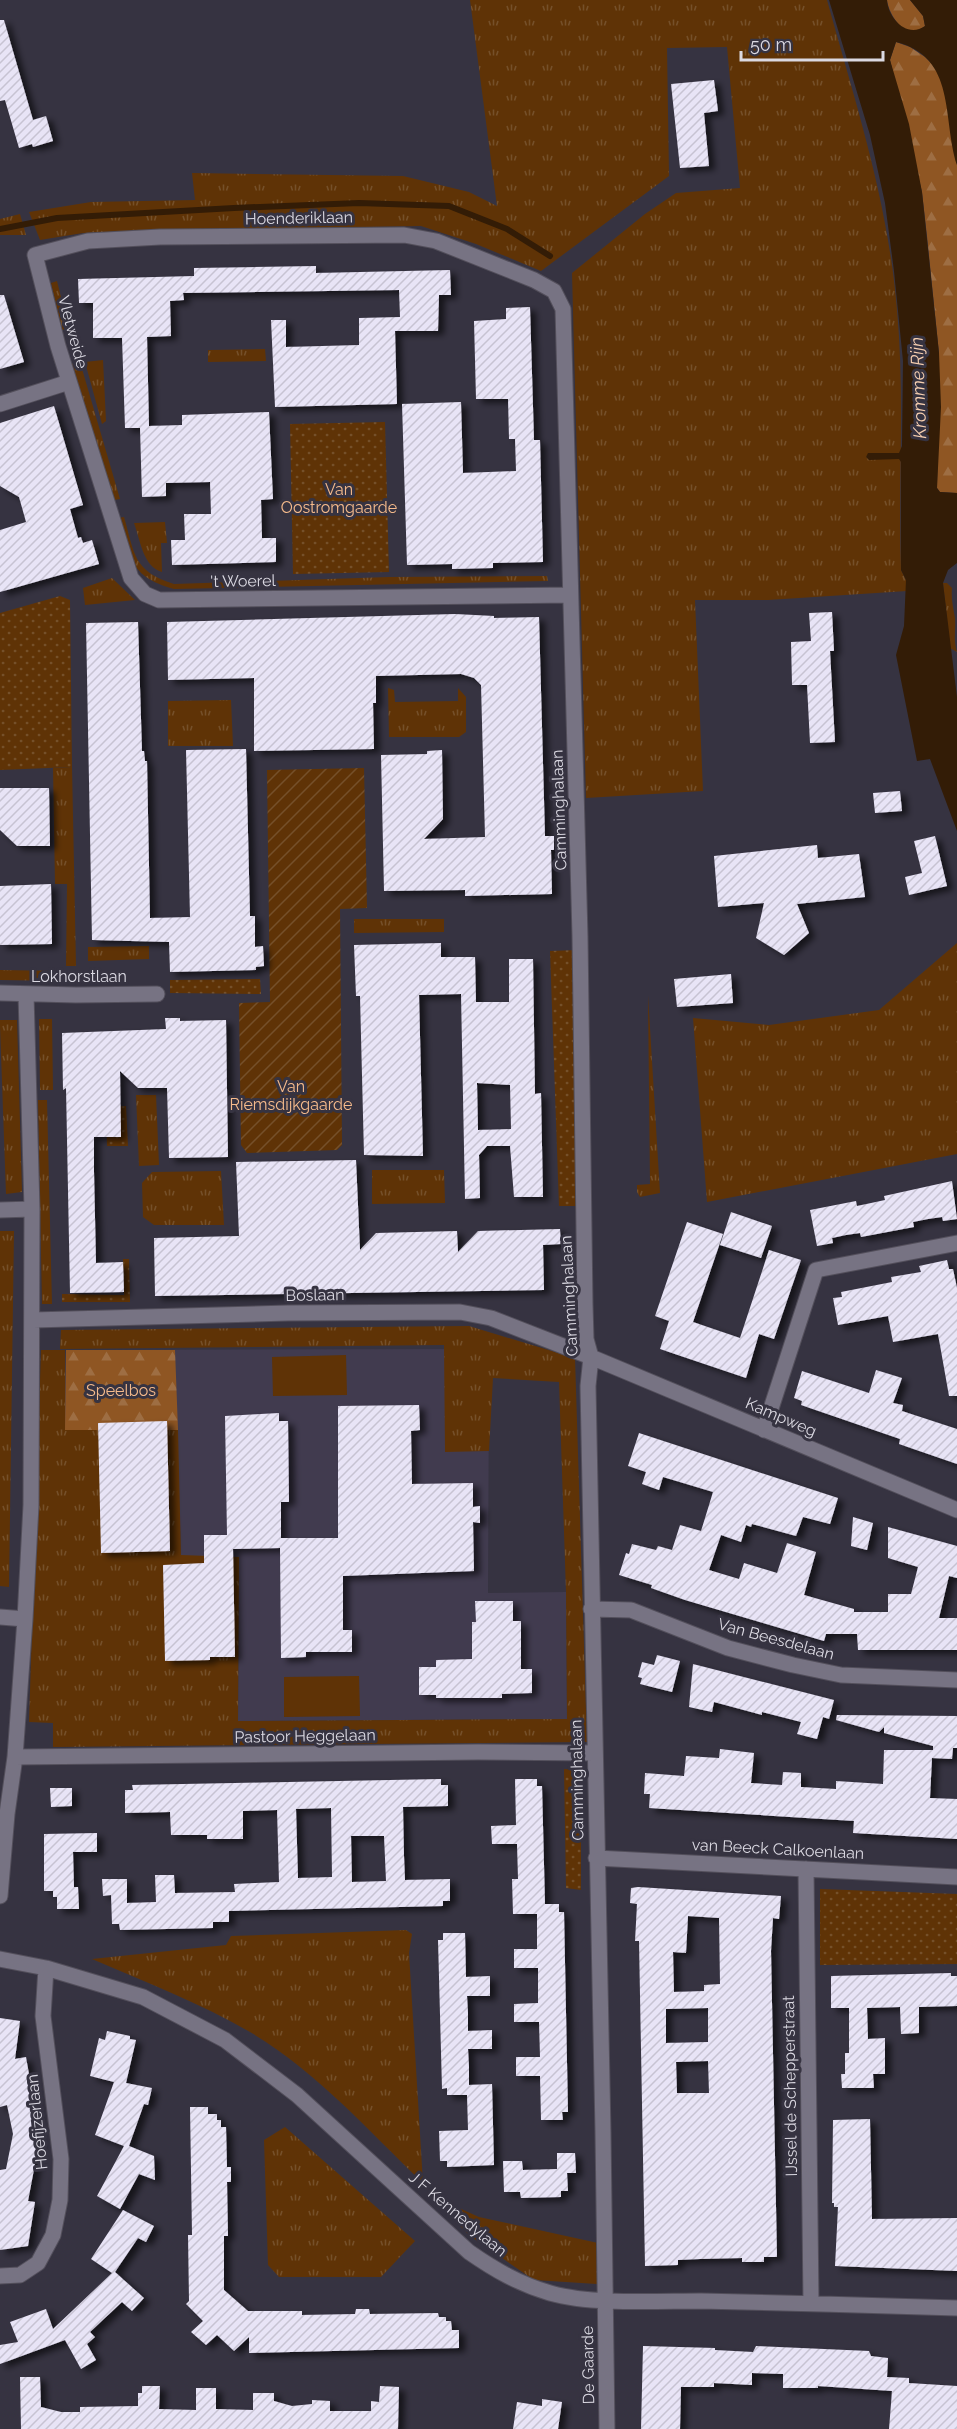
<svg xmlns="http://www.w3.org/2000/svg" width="957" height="2429" font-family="Raleway,sans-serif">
<defs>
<pattern id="grass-tufts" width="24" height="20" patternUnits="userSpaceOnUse" patternTransform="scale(1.5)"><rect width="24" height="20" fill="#5f3306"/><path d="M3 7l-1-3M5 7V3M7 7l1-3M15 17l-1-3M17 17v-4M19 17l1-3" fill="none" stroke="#75502a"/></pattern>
<pattern id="forest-firs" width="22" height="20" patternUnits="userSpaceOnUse" patternTransform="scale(1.5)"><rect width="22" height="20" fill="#8f5623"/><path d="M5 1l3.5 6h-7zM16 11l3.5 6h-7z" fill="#9e6e43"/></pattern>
<pattern id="park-dots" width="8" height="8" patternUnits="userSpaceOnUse" patternTransform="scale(1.5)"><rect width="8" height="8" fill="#5f3306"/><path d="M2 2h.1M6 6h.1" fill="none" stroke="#75502a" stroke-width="1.8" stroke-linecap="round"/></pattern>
<pattern id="garden-furrows" width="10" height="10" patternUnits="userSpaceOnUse" patternTransform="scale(1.5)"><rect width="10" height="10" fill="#5f3306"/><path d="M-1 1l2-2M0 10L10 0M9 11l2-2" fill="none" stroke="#75502a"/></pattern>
<pattern id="building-hatch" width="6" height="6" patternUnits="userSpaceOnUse" patternTransform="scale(1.5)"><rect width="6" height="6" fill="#e8e4f6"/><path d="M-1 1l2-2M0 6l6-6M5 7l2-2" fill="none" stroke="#c7c3d2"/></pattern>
<filter id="shadow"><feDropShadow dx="6" dy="4" stdDeviation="3" flood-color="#0009"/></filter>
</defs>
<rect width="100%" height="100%" fill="#363341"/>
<path fill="#413b4f" d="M468,1349L489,1379L488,1593L566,1592L567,1719L238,1721L239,1558L181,1556L177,1430H65L66,1350Z"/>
<path fill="url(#grass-tufts)" d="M470,0H827C856,105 888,201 897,310C905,397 898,483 901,570L906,580L907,591L768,600H695L703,791L586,798L572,273L645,214L676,193L740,188L727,47L667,48L669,176L541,271L476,244L421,226L132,231L83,233L40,240L29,212L91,202L195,200L192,173L403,176L469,192L497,206Z
M20,214L26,235H0V219Z
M57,281L69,329L62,330L51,283Z
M265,349L266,361L208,362V350Z
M103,360L106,421L102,424L85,362Z
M80,362L120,499L114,500L72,364Z
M124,517C135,555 133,571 174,584L389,577L547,576L548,581L174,589C128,576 132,558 118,518Z
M165,522L167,543H161L162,572C143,567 140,539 134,523Z
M112,578L135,600L85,605L83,588Z
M943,583H947L952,588C951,599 953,607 955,618C956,630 953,640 957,652L950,648Z
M388,688L394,690L395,702L458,701V688L466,697V732L459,737H389Z
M231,700L233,746H168V701Z
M72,767L76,966H66L67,884H55L53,768Z
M354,919H444V932L354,933Z
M957,943V1154L707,1202L693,1018L769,1025L879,1010Z
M149,946V959L88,961V947Z
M0,970L62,971L63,981L0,980Z
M648,995L660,1193L640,1197L637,1192V1185L650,1184Z
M0,1002V1020H17L22,1192L6,1194L0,1026Z
M39,1019H52L53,1090H40Z
M136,1095H156L159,1165L139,1166Z
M38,1100H47L52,1304H42Z
M372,1170H444L445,1203L372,1204Z
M221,1171L224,1225H154L143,1217L142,1183L152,1172Z
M0,1231H14L9,1587L0,1586Z
M469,1326L575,1358L587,1742L53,1747V1723L29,1722L41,1350H65V1430H178L181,1555L239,1557L238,1721L567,1719L566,1592L559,1382L493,1378L489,1451L445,1452L444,1345L60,1349L61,1330Z
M406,1930L412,1934L409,1953L423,2183C369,2131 316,2071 250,2032C200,2003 145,1982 92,1959L226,1945L231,1936Z
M285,2127L415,2241L381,2277H279L268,2265L264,2140Z
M432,2196L479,2217L598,2243L597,2284L534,2280L470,2236Z"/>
<path fill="url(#forest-firs)" d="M887,0H910L923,16L925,26C924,27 917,31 916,32C901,35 888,11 887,0Z
M896,42L910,47L925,57L937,69L945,86L957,165V493L940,492L937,488L939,353L927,236L922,192L890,60Z
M66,1350H175L178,1430H65Z"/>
<path fill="url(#park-dots)" d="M385,422L389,572L293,574L290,424Z
M60,596L70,600L72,767L0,770V613Z
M577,950L584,1206H559L550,951Z
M260,979L261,994L170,993V980Z
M126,1106L128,1146H107L106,1107Z
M123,1259H129L130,1302H62V1294L124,1295Z
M564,1769L581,1770V1890L566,1888Z
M820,1889L957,1894V1964L820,1965Z"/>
<path fill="url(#garden-furrows)" d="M364,768L367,908L340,909L342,1145L337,1150L247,1153L241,1145L239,1003L270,1002L267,770Z"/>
<path fill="#5f3306" d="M346,1355L347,1395L273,1396L272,1357Z
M359,1676L360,1716L284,1717V1677Z"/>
<path fill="#331c06" d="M829,0H887C888,18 907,39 925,26L923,16L910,0H957V165C942,119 957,57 896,42L890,60L909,124L922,192L939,353L941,407L937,488L940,492L957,493V563L948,570L943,583L957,697V831L930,759L917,761L896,655L904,626L906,580L901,570V462L899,459L869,460L866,457L868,453H899L902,446L903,361L894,271L885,203L870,135Z"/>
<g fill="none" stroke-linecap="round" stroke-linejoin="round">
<path stroke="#331c06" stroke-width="6" d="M0,229L57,218L234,208L359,203L449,206L507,229L550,256"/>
</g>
<path fill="url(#building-hatch)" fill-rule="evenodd" filter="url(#shadow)" d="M0,20H4L33,120L46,116L53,141L33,147L32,144L19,148L5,100L0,101Z
M714,80L718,111L704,113L709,166L680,168L671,84Z
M316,266V273L450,270L451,295H439L438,331H395L397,404L275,407L271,320H286V347L359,345V318L400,317L399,290L183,293L184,300L170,301L171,336L147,337L149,426L182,425V415L269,412L273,499L261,500L262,538H276V562L172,565L171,540H185L184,514H211L210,482L166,483V496L142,497L140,428H125L122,338H93V303H79L78,279L194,276V268Z
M0,295H4L24,362L0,369Z
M530,307L534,440H540L543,562L493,563V568L452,569V564L407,565L402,404L461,402L463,473L516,471L515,439H509L508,399H476L474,321L506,319V308Z
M54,406L83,505L70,509L78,538L81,537L83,543L92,540L99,564L0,592V530L26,522L19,497L0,486V423Z
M832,612L834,651H830L835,742L810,743L807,685H792L791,642L811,641L809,613Z
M455,614L494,616V618L539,617L545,836H554V850H551L552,894L465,896V890L384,891L381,755L427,754V751L442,750L443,819L424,839L485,837L481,685L474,678L461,674L376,676V703H373L374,749L254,751V678L168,680L167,622Z
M138,622L142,751H144L145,761H147L150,918L190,917L186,750L246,749L250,916H255V947L263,946L264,966L256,967V970L170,972L169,942L92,940L86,623Z
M0,788H49L50,846H17L0,830Z
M900,791L902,811L875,813L873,793Z
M935,836L947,886L909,895L905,877L922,873L914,841Z
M817,845L818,858L859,854L865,897L797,904L809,933L784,955L756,938L764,903L718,907L714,856Z
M51,884L52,944L0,945V886Z
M441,943V957H475L476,1002H509V959H533L535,1094L541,1093L543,1197H514L510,1146H487L479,1155L480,1198L465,1199L461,994L419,995L423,1156L364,1155L360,996H356L354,945ZM477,1083L510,1085L511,1129L478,1130Z
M731,974L733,1003L677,1007L674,979Z
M165,1018H180V1021L226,1020L228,1157L169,1158L167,1088H138L120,1071L121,1137H94V1172L96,1263L123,1262L124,1292L70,1293L66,1088L63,1090L62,1033L166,1029Z
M356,1160L360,1250L376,1233L457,1231L458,1252L478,1231L560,1229L561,1244L543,1245L544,1290L155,1296L154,1238L239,1236L236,1162Z
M952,1181L957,1219L943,1221L942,1217L928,1219L913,1222L914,1227L861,1237L860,1233L846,1235L832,1238L833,1243L817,1246L810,1210L856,1201L857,1206L885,1200L884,1196Z
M731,1212L772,1226L761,1258L720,1245Z
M687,1222L723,1234L693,1322L740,1338L769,1250L801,1260L774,1339L759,1334L746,1378L660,1349L669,1321L655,1316Z
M947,1260L949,1269H953L957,1288V1396H949L938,1334L893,1342L888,1316L838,1325L833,1298L842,1297L841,1292L892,1282L891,1277L921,1272L919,1266Z
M876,1370L902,1378L893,1403L903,1405L902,1411L957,1429V1464L899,1444L900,1439L801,1405L802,1401L794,1398L802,1371L869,1393Z
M419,1405L420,1430L411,1431L412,1484L473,1483V1507L480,1506V1523L473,1522L474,1571L343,1576V1630H352V1652H306V1657L281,1658L280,1548L233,1549L235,1657H210V1660L165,1661L163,1565L204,1563V1535H227L225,1416L279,1413V1421H288L289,1502H281V1538H338V1406Z
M167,1421L170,1551L101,1553L98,1423Z
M639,1433L838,1498L830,1524L803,1517L796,1536L752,1524L751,1527L746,1525L741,1542L721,1535L709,1570L739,1579L744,1563L777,1573L787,1543L816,1552L804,1595L854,1609V1612H888V1594H911L918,1567L888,1558V1527L957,1546V1578L949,1576L939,1618H957V1650H858L857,1634H826L824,1641L685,1600L651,1588L652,1585L619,1575L626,1553L629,1554L632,1544L656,1550L658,1546L672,1550L680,1525L701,1531L713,1492L663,1477L659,1490L642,1484L646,1472L628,1466Z
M853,1517L873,1523L867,1550L851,1546Z
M475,1601H513V1621H521V1669H532V1693L502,1694V1698H436V1695H419V1667H436V1660L472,1659V1622H476Z
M657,1655L680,1661L672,1692L640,1684L642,1678L638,1677L642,1662L654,1665Z
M693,1664L834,1700L829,1719L823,1717L817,1739L797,1734L801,1722L762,1712V1715L714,1702L712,1712L689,1707Z
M837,1715L957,1716V1748H953L952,1759L932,1758L930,1798L957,1799V1839L853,1833L854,1821L649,1808L650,1794H644L645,1773L684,1776L686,1756L719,1758L720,1749L754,1753L751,1783L782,1785L783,1772L801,1773V1787L836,1789V1781L883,1784L884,1750H933V1746L884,1733V1727L879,1732L836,1720Z
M441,1779V1785H448V1806L403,1807L404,1856L405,1880L450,1879V1901H443V1906L229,1911V1922H213V1928L120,1930L119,1924H112L111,1895L103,1896L102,1879H127V1903L156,1902L155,1875H174L175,1893L235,1892L234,1884L279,1882L277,1810L243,1811V1839H207V1835H171L170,1812L125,1813V1790H133L132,1785ZM331,1808L332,1877L298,1878L296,1809ZM351,1836H384L386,1881L352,1882Z
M515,1779H537V1786H542L545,1904H559V1912H564L568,2112H562L563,2120H541L540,2076H516V2057H540L539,2022H514V2004L538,2003V1968H514V1949H537V1914H513L512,1879H518L517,1844H492L491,1826L516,1825Z
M50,1788H72V1806L51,1807Z
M97,1833V1852H73L74,1887H78L79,1909H57V1897H53V1891H44V1834Z
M638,1887L781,1896L779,1919L773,1918L771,1951L777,2257H764V2262H742V2258L700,2259L678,2260V2265L645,2266L639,1941H635L637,1904L630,1903L631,1888ZM688,1916L719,1918L720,1984L704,1985V1991L674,1992L673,1952L686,1953ZM708,2008V2042L666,2043V2009ZM708,2061L709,2093H677L676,2062Z
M443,1933H465L466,1977L490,1976V1996H467L468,2013V2031L492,2030V2049H468L469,2067V2085L492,2084L494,2165L447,2167V2161H440L439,2131L468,2130L467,2095H447V2088L442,2089L438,1940H443Z
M951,1973V1976H957V2006L919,2007V2033L901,2034L900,2007L867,2008L868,2039L885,2038V2074H873L874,2088H842L841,2074H845V2053H849V2008H831V1976Z
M0,2018L20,2021L15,2059L26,2057L37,2120H35L39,2143L28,2201L35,2202L28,2246L0,2250V2170L6,2169L13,2134L7,2105L0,2107Z
M107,2031L130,2036V2039L136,2040L126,2083L152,2088L148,2105L144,2104L129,2146L154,2156L155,2180L139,2174L120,2209L97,2196L124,2146L95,2135L114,2082L90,2076L99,2038L105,2040Z
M190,2107H208V2114H217V2120H221V2127H226L227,2167H231V2182H227L228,2236H224V2290L248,2311H302V2315L355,2314L356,2309H369L370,2314L438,2313L439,2317H446V2321H451L452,2330H459V2348L249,2353V2337L234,2351L217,2335L206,2345L191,2332L203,2321L186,2304L189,2301L188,2235H192Z
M870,2119L872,2219L957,2218V2271L835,2266L838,2207H834V2203H832L833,2120Z
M557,2153H575L576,2173H567L568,2191H561V2197L521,2198L520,2192H504L503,2161H522L523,2170L557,2169Z
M123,2210L154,2226L146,2242L138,2238L115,2272L144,2298L132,2311L122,2302L90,2332L95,2337L87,2344L96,2360L81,2369L65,2340L0,2364V2345L18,2342L10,2322L46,2309L53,2329L112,2273L91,2259Z
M643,2346L715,2348V2350L753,2352L756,2346L869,2351L871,2356L888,2358L887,2377L909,2378V2383L957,2386V2429H889L892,2391L818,2386V2388H783V2374L752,2373V2385L714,2383V2387H681L680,2429H641Z
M20,2377H40L41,2407L61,2412H80V2407L138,2406V2393H142V2386H160L159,2409L196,2410V2388H216V2409L253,2410V2393H274V2401L292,2406L312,2404V2400L330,2401V2411H371V2401L379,2402L380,2386L399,2387L398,2429H21Z
M542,2399L562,2402L558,2429H513L517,2402L542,2406Z"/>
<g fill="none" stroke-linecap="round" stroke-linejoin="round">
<g stroke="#534f5b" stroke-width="17">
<path id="minor" d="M0,404L69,382
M570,595L159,600L145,594L131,578L58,346L35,255L88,241L160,237L404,235L436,241L534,280L554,291L563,309L580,936L585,1304L586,1339L591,1357L588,1386L603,2132L607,2429
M0,993L76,995L157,994
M0,1210L32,1209
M33,1320L288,1313L460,1312L491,1318L591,1357L957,1510
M764,1430L816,1270L957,1243
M591,1609L631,1610L728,1648L793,1665L841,1675L957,1680
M0,1617L25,1619
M15,1757L478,1752L595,1753
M596,1858L957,1877
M806,1869L811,2303
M0,1896L7,1814L15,1757L25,1619L31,1505L32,1209L26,994
M0,1959L46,1968L143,1997L225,2040L297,2095L469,2252C495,2270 519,2284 550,2293C592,2305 656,2301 701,2301C786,2303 872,2305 957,2308
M0,2276L20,2275L38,2263L53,2235L60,2200L61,2159L43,2016L46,1968"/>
</g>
<use href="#minor" stroke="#777383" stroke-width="15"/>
</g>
<g text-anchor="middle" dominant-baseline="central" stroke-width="6" stroke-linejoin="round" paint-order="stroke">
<g font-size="16" fill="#dbd9e2" stroke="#363341">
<text transform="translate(299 218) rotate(-1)">Hoenderiklaan</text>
<text transform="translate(73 332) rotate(75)">Vletweide</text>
<text transform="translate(243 581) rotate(-1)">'t Woerel</text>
<text transform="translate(559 810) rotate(-92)">Camminghalaan</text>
<text x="79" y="976">Lokhorstlaan</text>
<text transform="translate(315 1295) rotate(-1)">Boslaan</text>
<text transform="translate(569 1296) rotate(-93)">Camminghalaan</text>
<text transform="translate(781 1417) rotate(23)">Kampweg</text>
<text transform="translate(776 1639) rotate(15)">Van Beesdelaan</text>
<text transform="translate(305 1736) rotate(-1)">Pastoor Heggelaan</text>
<text transform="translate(577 1780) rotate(-91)">Camminghalaan</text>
<text transform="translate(778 1849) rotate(3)">van Beeck Calkoenlaan</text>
<text transform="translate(790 2086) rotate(-91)">IJssel de Schepperstraat</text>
<text transform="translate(37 2122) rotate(-96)">Hoefijzerlaan</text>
<text transform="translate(458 2214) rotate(40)">J F Kennedylaan</text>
<text transform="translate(588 2365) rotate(-91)">De Gaarde</text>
</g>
<g font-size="16" fill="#f6bb8c" stroke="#363341">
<text x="339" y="489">Van<tspan x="339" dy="18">Oostromgaarde</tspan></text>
<text x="291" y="1086">Van<tspan x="291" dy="18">Riemsdijkgaarde</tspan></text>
<text x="121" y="1390">Speelbos</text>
</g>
<g font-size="18" font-style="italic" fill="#f7cfb0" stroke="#363341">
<text transform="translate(918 388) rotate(-92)">Kromme Rijn</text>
</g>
</g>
<path d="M741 51v9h142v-9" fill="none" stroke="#dbd9e2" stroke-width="3"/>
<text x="750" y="51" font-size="18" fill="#dbd9e2" stroke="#363341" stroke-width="4.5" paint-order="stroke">50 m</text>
</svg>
